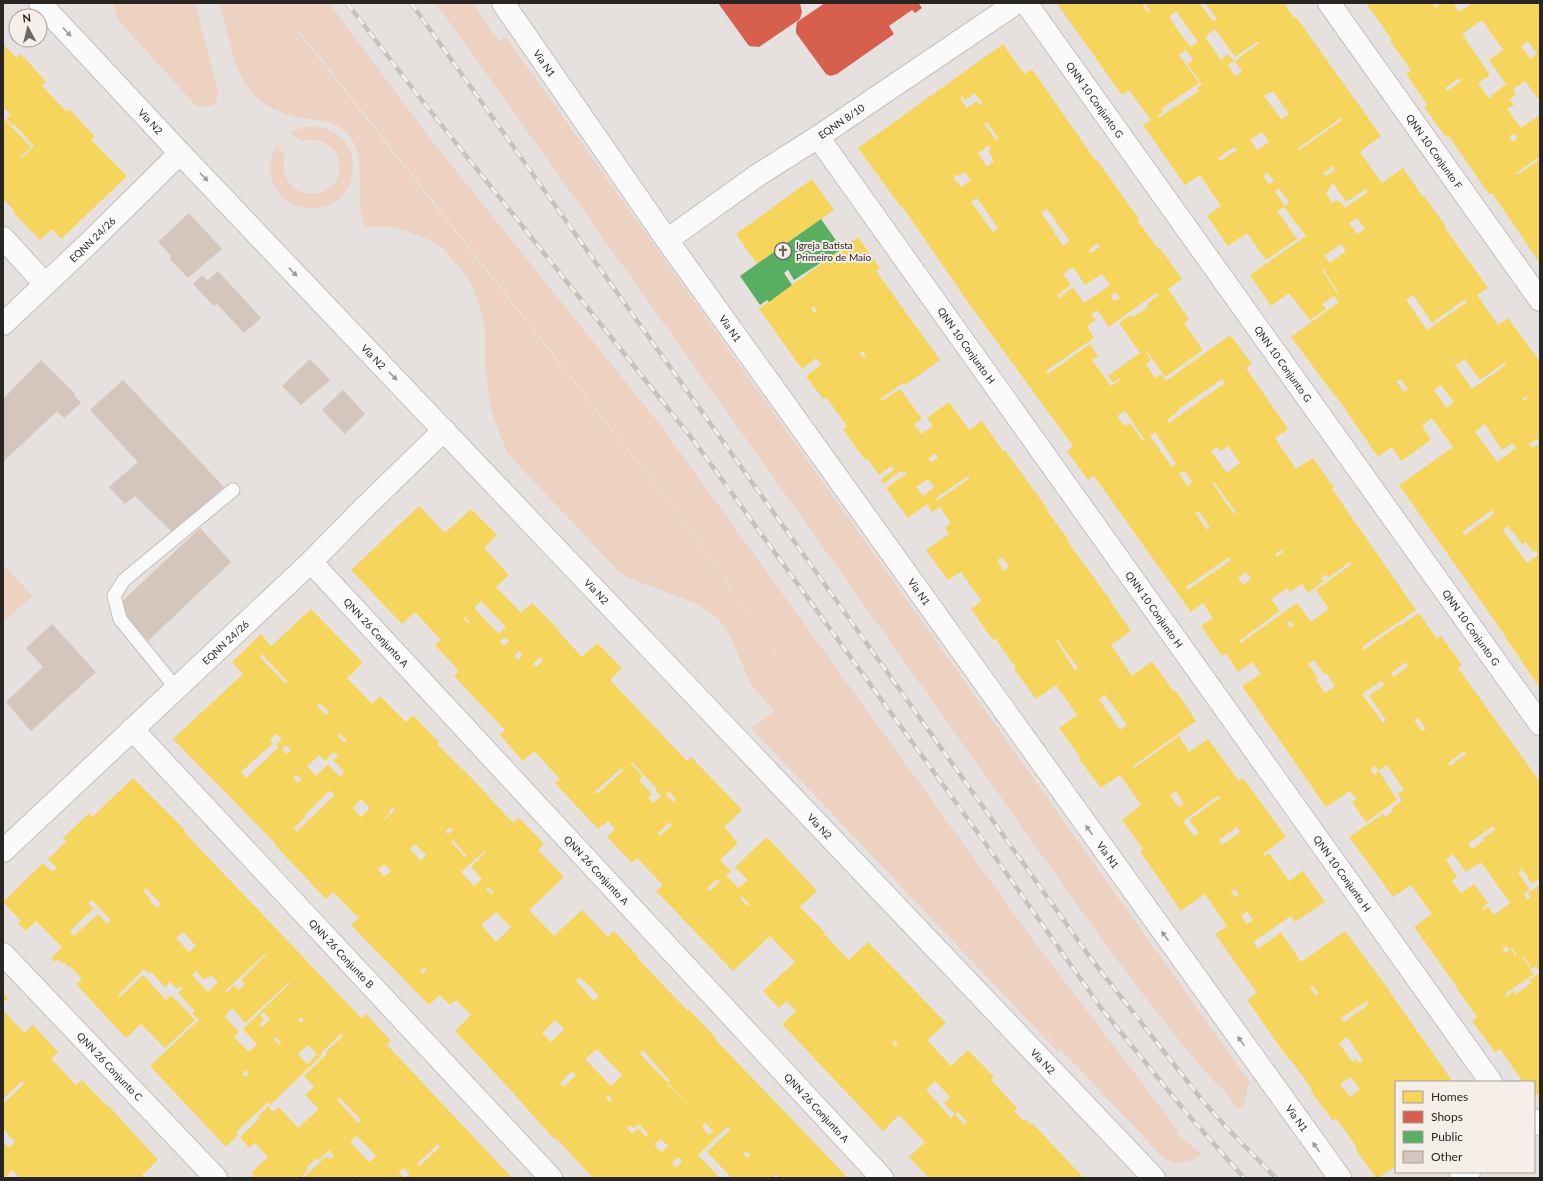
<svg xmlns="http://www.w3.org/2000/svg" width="1543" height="1181" font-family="Lato,sans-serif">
<rect width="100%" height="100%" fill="#e6e1de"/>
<path fill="#edd2c1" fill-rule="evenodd" d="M114,3H195L218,91L217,100L213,106L197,107L119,21L115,11Z
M220,3H286L288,5L287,3H329L436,146L661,426L1036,944L1179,1132L1177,1134L1202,1154C1187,1164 1180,1166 1164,1158L1061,1050L1040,1025L1060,1050L1058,1052L751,728L774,711L751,685L730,636L724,626L717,618L699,605L622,575L507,453L492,413L488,391L485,369V332L482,314L471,283L462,271L443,248L427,239L409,232L390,227H365C363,220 360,213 360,206C359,183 364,154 349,135C338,122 322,121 307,119C235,107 236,63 220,3ZM298,29L686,523L915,852L941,889L685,523L298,32Z
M436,3H472L499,41L506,37L1251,1084L1247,1086C1247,1096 1246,1104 1238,1110L1223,1088H1220C1176,1039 1137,987 1098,934Z
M309,126C314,127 322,127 327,129C372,147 355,216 304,208C295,207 284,201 279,193C266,172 268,165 277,144L285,156C282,167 284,175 290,184C303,201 336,195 339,173C339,170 339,167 339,164C338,156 336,150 329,146C320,140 313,138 303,141L289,132Z
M3,564L33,596L3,622Z"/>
<path fill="#f6d55c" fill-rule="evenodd" d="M1060,3H1141L1148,13L1150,11L1144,3H1199L1213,21L1217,19L1205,3H1284L1294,18L1296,17L1381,136L1360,152L1382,183L1403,168L1423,197L1424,196L1446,227L1445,228L1488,288L1477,295L1498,325L1508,318L1540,362V688L1505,637H1506L1399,485L1453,447L1432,418L1422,426L1431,440L1401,461L1392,447L1378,457L1336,396H1335L1291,337L1339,302L1334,296L1322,304L1326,309L1310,320L1289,293L1271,306L1250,275L1306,236L1299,226H1298L1284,207L1277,211L1297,239L1266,260L1247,233L1228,246L1207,216L1221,206L1200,175L1185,185L1143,125L1151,120L1129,90L1122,95L1058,5ZM1176,11L1198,42L1190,47L1169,17ZM1215,29L1235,57L1258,41L1259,43L1235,61L1242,72L1235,76L1228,65L1234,61L1228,54L1221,60L1205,37ZM1186,50L1193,60L1187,64L1202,84L1197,88L1199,91L1158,118L1157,116L1163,112L1161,109L1199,83L1179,55ZM1273,91L1289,114L1281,119L1264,96ZM1341,118L1342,120L1299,150L1298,148ZM1262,132L1269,142L1257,150L1250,140ZM1234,147L1237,150L1220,161L1218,158ZM1333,166L1335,170L1326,176L1323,173ZM1268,173L1274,181L1269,184L1263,176ZM1333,183L1346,202L1366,189L1368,192L1345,208L1340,201L1339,203L1337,200L1332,203L1326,193ZM1279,188L1289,202L1285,206L1275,191ZM1357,218L1365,229L1357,234L1349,223ZM1341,244L1346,251L1330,263L1324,256ZM1321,269H1323L1338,292L1337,293ZM1413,295L1432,323L1465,299L1467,302L1427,330L1406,300ZM1452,358L1456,365L1465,359L1480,380L1504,363L1506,365L1472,389L1451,359ZM1400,379L1408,389L1404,392L1396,381ZM1441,385L1454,402L1446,408L1434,390ZM1526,396L1528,398L1524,401L1522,399ZM1485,424L1502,450L1512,443L1516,448L1497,462L1475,432ZM1537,439L1540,443L1532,448L1529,444ZM1492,510L1494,514L1465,535L1462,532ZM1508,526L1523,545L1526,542L1533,552L1535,550L1538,555L1527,563L1503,530Z
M1366,3H1433L1436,8L1439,6L1437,3H1453L1459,12L1471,4L1470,3H1540V98L1538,99L1525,81L1513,89L1516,94L1510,99L1514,105L1507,109L1521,128L1538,116L1540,119V156L1516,173L1517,175L1540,159V263L1492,193L1489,194L1448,135L1446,137L1424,107L1427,104L1406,74L1411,70L1390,41L1392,40ZM1482,20L1503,50L1489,60L1506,84L1491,96L1492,97L1489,99L1478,83L1490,75L1462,34ZM1528,41L1537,54L1530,59L1521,46ZM1459,78L1461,81L1447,91L1445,88ZM1514,133L1517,138L1513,142L1509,137Z
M3,44L16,58L21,54L46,82L42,86L66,111L69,109L95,137L91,140L127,176L61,239L52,229L40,240L13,212L15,211L3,199V119L5,121V120L31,147L20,157L22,158L34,146L14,124L13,126L6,119L11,115L3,107Z
M1003,44L1024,74L1032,69L1095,160L1096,159L1139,219L1137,220L1159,250L1160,248L1182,279L1168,289L1189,319L1184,323L1203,350L1165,377L1146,350H1145L1151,361L1146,364L1155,378L1161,374L1166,381L1230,335L1252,364L1246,368L1288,429L1275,438L1296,469L1313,458L1334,488L1332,489L1416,610L1362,647L1364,650L1399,625L1400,626L1419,613L1437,639L1441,636L1462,665L1458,668L1540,782V878L1532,884L1521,867L1520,868L1522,870L1518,873L1530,890L1523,894L1527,900L1531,897L1528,893L1540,885V971L1536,966L1532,969L1524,956L1523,958L1534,974L1505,994L1507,997L1514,991L1516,994L1531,983L1529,980L1540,973V1093L1534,1097V1082H1523L1500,1049L1495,1052L1472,1021L1477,1017L1456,987H1457L1414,927L1432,914L1411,885L1393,897L1349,837L1383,814L1386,817L1393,811L1392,809L1393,807L1402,801L1398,794L1404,790L1387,765L1379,771L1375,766L1370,770L1374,775L1379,771L1397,800L1366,822L1352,802L1356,799L1350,791L1326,807L1242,686L1261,674L1252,662L1238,672L1226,653L1222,656L1201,626L1213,618L1203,603L1191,612L1094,476L1088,480L1067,451L1073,446L965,298L902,206L901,207L858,148ZM975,93L983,104L980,105L977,101L967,108L960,98L962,96L965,100ZM987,122L999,139L996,140L984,124ZM989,145L991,149L988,151L994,161L987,167L978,153ZM965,172L971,180L961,187L953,178L958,174L959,176ZM977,198L998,228L993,232L971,202ZM1047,209L1070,241L1063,246L1041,212ZM1097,243L1100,247L1091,253L1089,250ZM1073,267L1085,285L1102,274L1110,285L1084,303L1073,287L1059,298L1057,295L1071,285L1063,274ZM1116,292L1120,298L1114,301L1110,296ZM1156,293L1158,295L1146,305L1148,307L1133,317L1131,315L1119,323L1140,353L1108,376L1113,383L1120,378L1121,380L1111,386L1092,360L1098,356L1090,344L1048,374L1046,371L1094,338L1087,326L1096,320L1091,314L1097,310L1109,327ZM1222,379L1225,383L1169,423L1167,420L1178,412L1176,411ZM1125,411L1145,440L1143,441L1130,423L1125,426L1117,416ZM1155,432L1176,464L1172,467L1150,436ZM1228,446L1240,463L1227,473L1211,451L1217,447L1221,451ZM1185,471L1192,483L1187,486L1179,473ZM1214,482L1236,512L1234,514L1212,483ZM1199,511L1210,528L1207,530L1195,513ZM1281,550L1283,552L1277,557L1275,554ZM1229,557L1231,560L1188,590L1186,587ZM1350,562L1352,564L1316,590L1329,609L1311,622L1297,603L1241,643L1239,641L1280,611L1271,599L1287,588L1290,592L1302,584L1308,593L1324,581L1321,578L1326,574L1328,578ZM1246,572L1251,579L1243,585L1238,578ZM1291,621L1294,625L1290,628L1286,623ZM1314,660L1324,674L1326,673L1335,686L1325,693L1316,680L1318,678L1308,664ZM1406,662L1408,666L1394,677L1391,673ZM1381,681L1384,685L1369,696L1386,720L1383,723L1362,694ZM1418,718L1426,729L1422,731L1414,720ZM1464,751L1466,754L1450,766L1448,763ZM1493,826L1495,830L1483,838L1484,840L1472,849L1468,844ZM1453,854L1466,872L1481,862L1510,903L1494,915L1488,907L1484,910L1482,908L1488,903L1474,884L1461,893L1452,881L1457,877L1446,860ZM1506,946L1509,949L1505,953L1502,949ZM1512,948L1517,955L1515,956L1511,949Z
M812,179L834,210L757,264L736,234Z
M858,237L880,268L876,271L940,360L905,385L903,383L880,399L882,401L900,389L922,419L914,424L921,434L933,426L927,418L949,402L969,430L982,421L1003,451L1005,450L1048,510L1047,511L1068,539L1067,541L1111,601H1110L1131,631L1111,645L1132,676L1152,661L1174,692L1176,691L1196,721L1133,766L1134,768L1179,736L1189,752L1208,739L1239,781L1243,778L1286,837L1263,854L1265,856L1269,853L1289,881L1303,871L1325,902L1295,922L1291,916L1253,942L1258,949L1281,932L1301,962L1345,931L1389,990V991L1453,1082H1396V1166L1378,1178H1376L1356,1150L1357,1148L1336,1118L1333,1121L1310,1090L1312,1089L1290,1059L1289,1060L1247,1000L1257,993L1215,934L1227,926L1205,894L1181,911L1140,851L1143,849L1122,820L1141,805L1120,775L1101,788L1079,759L1080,757L1059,728L1077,715L1056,685L1036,699L1014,669L1016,668L995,638L993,640L971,609L982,601L961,572L948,580L926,550L949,534L945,528L951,523L940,507L932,512L927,504L908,518L886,488L906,474L904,471L902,473L901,471L883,484L880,480L894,470L891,466L879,475L867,458L865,460L843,429L847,426L826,397L823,399L806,376L821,365L816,358L802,369L759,309ZM814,306L817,311L814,313L811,308ZM863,351L866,356L863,358L860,353ZM935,454L938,458L931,462L928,459ZM968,476L970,478L937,501L936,498ZM928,479L934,487L923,496L916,487ZM1002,557L1009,567L1004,571L997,560ZM1057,639L1078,668L1075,671L1056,640ZM1105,695L1127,725L1120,730L1099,699ZM1176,791L1184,804L1179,807L1170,796ZM1219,795L1220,798L1189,820L1199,833L1194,836L1183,821ZM1237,827L1240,832L1222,845L1219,840ZM1235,889L1239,896L1237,897L1236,896L1235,897L1231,891ZM1247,911L1253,920L1247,924L1241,916ZM1312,985L1319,994L1316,996L1310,987ZM1367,1001L1368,1005L1344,1022L1341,1018ZM1347,1037L1363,1060L1359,1063L1356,1059L1352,1062L1339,1043ZM1350,1077L1360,1089L1350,1097L1340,1084Z
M419,506L445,533L471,509L497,535L484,548L509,575L496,587L521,613L532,603L559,630L558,631L582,657L597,643L622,668L610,680L687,761L691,757L742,810L724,827L738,843L720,860L731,871L726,875L738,888L748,880L735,867L767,837L817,891L800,907L825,933L824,934L849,960L868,942L946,1023L927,1040L951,1066L968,1050L994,1077L991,1080L1017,1108L1014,1111L1023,1121L1025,1119L1030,1125L1032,1123L1084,1178H929L909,1157L925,1142L899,1115L883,1131L782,1024L796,1011L786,1001L779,1008L763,991L795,962L770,936L733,971L656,891L663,885L637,858L632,863L607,837L615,829L608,821L604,825L603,824L598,829L555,783L560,779L534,751L523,761L500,735L505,730L454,676L459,671L435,645L441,640L415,612L402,624L351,570ZM481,601L506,627L499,634L474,608ZM465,617L470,622L468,623L463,618ZM505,637L509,641L504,646L500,642ZM519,651L523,655L518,660L514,656ZM540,657L543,660L537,667L533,664ZM632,762L657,789L656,791L661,796L653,803L648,797L652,794L639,780L642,777V775L630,763ZM621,768L624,770L597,794L595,792ZM669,791L676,799L673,802L666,795ZM670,822L672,825L660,836L658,833ZM717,879L720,881L710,891L707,888ZM742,896L749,904L747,906L740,898ZM894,1040L898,1045L896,1047L892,1043ZM935,1081L950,1097L944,1103L955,1114L958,1112L967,1122L964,1125L955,1114L951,1118L926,1090Z
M311,609L363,663L347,678L372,704L380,696L406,722L413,715L439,742L437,744L463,770H464L513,823L519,818L544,844L538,850L564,877L529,910L554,936L582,910L608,937L614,931L639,958L638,959L688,1011L689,1010L716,1038L715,1039L848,1178H780L776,1174L772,1178H728L730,1176L707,1152L731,1129L728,1126L698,1155L720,1178H593L556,1138L555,1140L506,1085L455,1031L471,1015L456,1000L450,1005L440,995L429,1005L351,925L359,918L333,892L326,899L275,845L276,844L173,739L243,674L232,662L261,634L271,646ZM262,654L288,682L286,684L260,657ZM320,703L329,712L326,715L317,706ZM276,734L282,739L276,744L279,747L246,778L241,772L273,743L270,739ZM341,734L347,741L345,743L338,736ZM286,745L291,750L287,754L282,749ZM334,752L338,756L333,760L344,772L340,777L328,764L316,776L307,766L319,755L325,761ZM297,775L302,779L298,783L293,778ZM329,791L331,793L332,792L335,795L296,832L294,828L306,816L305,815ZM361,799L370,808L361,817L353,808ZM393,808L395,810L385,820L384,819L390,813L389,811ZM450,827L453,830L448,834L445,832ZM453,840L467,856L465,857L451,842ZM415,844L426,855L421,861L410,849ZM485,851L486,852L471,867L482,879L474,886L461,872ZM384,864L391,871L384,877L378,869ZM488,887L494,892L491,894L486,889ZM496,912L511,927L496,942L481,925ZM425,967L427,969L422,974L420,971ZM580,977L599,996L594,1001L576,981ZM555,1020L564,1029L551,1042L542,1033ZM597,1049L622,1075L611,1086L585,1059ZM643,1050L670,1081L668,1083L692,1109L667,1084L668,1083L642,1056L639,1053ZM572,1071L576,1075L564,1087L560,1083ZM608,1095L612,1099L610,1102L606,1098ZM706,1123L713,1131L709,1135L703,1129V1124ZM639,1124L648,1134L646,1137L638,1128L632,1134L627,1128L630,1125L633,1128ZM661,1139L668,1146L662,1152L654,1145ZM746,1151L751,1155L748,1158L743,1154ZM678,1157L682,1161L676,1168L672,1163Z
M133,778L185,830L184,832L361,1018L366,1014L391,1041L387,1045L512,1178H405L410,1174L404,1168L399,1172L404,1178H360L356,1175L354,1177L355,1178H303L327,1156L331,1159L334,1156L329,1150L319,1160L317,1158L306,1168L308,1170L300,1178H255L251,1173L268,1157L255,1143L249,1148L240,1137L259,1119L258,1117L268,1106L273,1112L279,1107L298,1128L319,1109L305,1095L314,1087L304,1076L327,1054L326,1052L343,1036L341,1034L321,1053L322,1055L270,1105L268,1102L236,1132L238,1135L226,1147L150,1066L199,1020L192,1013L195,1011L178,993L183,988L181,986L177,989L170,982L165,987L151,972L149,973L144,969L118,995L120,997L143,975L166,1000L171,995L195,1020L165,1048L141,1024L126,1038L76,984L82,979L70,966L68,967L64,962L62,964L58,959L55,962L51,958L62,947L36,921L25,931L18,923L21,921L3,902L43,863L52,872L57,868L48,859L67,841L63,838L89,813L92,817ZM146,888L161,904L157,908L149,900L151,899L143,891ZM92,900L111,920L107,924L98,914L74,936L70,931L93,909L88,903ZM183,932L196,946L189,952L176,938ZM266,953L267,954L241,980L245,984L239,990L234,985L227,993L225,991ZM196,971L204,980L211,975L218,982L208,992L192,975ZM289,982L290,983L243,1029L257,1044L249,1052L234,1037L239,1032L225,1017L228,1013H227L232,1008L245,1023ZM263,1012L270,1019L262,1027L259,1025L264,1019L260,1015ZM301,1017L304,1020L302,1023L298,1020ZM276,1037L281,1043L279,1045L274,1039ZM308,1045L317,1054L307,1064L298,1054ZM246,1070L249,1073L246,1077L242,1074ZM339,1097L361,1120L358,1123L337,1100ZM357,1136L376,1156L369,1162L350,1142ZM438,1144L440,1147L419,1166L417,1164Z
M3,994L8,998L3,1003Z
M3,1010L24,1033L33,1025L58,1052L51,1059L76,1085L82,1080L107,1106L108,1105L158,1160L142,1175L146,1178H17L19,1177L12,1170L5,1178H3V1142L9,1148L15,1142L3,1129V1104L24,1084L22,1081L4,1098L3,1096Z"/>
<path fill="#d6604d" d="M718,3H800L802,12L800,19L759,47L749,46Z
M825,3H921L919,4L922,8L915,13L912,10L889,26L894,34L837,74L830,76L826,74L796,33V29L797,22Z"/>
<path fill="#5aae61" d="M821,219L842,249L794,280L788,270L784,273L792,285L769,302L767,300L760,305L740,276Z"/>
<path fill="#d4c6bc" d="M189,213L222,249L188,278L169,258L171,256L158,242Z
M218,271L261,318L244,333L217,304L214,306L193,284L202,275L207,281Z
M310,359L330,380L301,405L282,386Z
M41,360L75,394L74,395L81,403L64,418L57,411L3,462V399Z
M123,380L224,487L173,533L135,496L125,504L109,487L138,462L90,410Z
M343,390L365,414L345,434L322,410Z
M200,528L231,562L148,641L116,607Z
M52,624L96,672L31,731L6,702L43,667L26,648Z"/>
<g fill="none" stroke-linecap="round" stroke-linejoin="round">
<g stroke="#c2bfbd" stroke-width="15">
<path id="service" d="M176,688L120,619L114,596L124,580L233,490"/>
</g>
<g stroke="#c2bfbd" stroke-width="24">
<g id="minor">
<path id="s1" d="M1026,3L1540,724"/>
<path id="s2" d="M1329,3L1540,300"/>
<path id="s3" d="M818,137L1491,1082"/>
<path d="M3,238L45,284"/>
<path id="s4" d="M667,240L758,175L818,137L1016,3"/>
<path id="s5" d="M3,324L89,243L180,153"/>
<path id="s6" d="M311,562L882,1178"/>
<path id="s7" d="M132,729L551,1178"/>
<path id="s8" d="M3,851L311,562L362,510L444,430"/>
<path id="s9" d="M3,954L216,1178"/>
<path d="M1534,1124L1540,1120"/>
<path d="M1461,1178L1469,1172"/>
</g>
</g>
<g stroke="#c2bfbd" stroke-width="24">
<g id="secondary">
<path id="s10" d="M40,3L180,153L1154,1178"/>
<path id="s11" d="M503,3L667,240L1340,1178"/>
</g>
</g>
<use href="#service" stroke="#fbfafa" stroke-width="13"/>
<use href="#minor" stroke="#fbfafa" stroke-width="22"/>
<use href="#secondary" stroke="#fbfafa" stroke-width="22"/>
<g stroke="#c3c2c0" stroke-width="4.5">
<path id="rail" d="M347,3L420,98L694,441L983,840L1101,1008L1185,1111L1244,1178
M411,3L1092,960L1202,1100L1227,1128L1276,1178"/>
</g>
<use href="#rail" stroke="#f6eee8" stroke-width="3" stroke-dasharray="9" stroke-linecap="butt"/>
</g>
<defs><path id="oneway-solid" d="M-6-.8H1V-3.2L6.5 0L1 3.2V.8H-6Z"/></defs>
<g fill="#9c9a99">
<use href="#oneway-solid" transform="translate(67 32) rotate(47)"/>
<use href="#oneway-solid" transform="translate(204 177) rotate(46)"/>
<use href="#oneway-solid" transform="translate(293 272) rotate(46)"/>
<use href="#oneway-solid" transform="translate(393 376) rotate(46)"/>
<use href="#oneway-solid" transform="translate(1089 830) rotate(-126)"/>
<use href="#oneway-solid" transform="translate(1165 936) rotate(-126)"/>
<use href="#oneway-solid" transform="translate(1241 1041) rotate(-126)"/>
<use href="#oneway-solid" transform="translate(1316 1147) rotate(-126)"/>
</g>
<defs>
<g id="church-ring" transform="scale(0.9)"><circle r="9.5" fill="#f6eee8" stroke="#6b6764" stroke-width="1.5"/><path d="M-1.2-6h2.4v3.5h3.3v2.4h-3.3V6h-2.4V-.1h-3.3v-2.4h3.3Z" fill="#6b6764"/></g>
</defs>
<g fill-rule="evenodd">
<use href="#church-ring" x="783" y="251"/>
</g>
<g text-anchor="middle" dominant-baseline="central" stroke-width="4" stroke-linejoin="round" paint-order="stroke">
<g font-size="10" fill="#292523" stroke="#f6eee8">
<text stroke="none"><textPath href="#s11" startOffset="73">Via N1</textPath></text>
<text stroke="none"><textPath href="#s1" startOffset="119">QNN 10 Conjunto G</textPath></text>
<text stroke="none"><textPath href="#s10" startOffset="162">Via N2</textPath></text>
<text stroke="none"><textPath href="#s4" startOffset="211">EQNN 8/10</textPath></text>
<text stroke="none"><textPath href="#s2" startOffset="182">QNN 10 Conjunto F</textPath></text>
<text stroke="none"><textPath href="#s5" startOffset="123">EQNN 24/26</textPath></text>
<text stroke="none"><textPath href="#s11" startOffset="397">Via N1</textPath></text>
<text stroke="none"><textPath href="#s3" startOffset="256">QNN 10 Conjunto H</textPath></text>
<text stroke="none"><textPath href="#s10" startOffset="486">Via N2</textPath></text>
<text stroke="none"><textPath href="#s1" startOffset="443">QNN 10 Conjunto G</textPath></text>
<text stroke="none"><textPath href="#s10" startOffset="810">Via N2</textPath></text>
<text stroke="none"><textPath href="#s11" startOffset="721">Via N1</textPath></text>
<text stroke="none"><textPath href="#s3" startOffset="580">QNN 10 Conjunto H</textPath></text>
<text stroke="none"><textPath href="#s1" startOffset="767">QNN 10 Conjunto G</textPath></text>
<text stroke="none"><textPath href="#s6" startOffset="96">QNN 26 Conjunto A</textPath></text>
<text stroke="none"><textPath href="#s8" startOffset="305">EQNN 24/26</textPath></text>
<text stroke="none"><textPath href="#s10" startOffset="1134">Via N2</textPath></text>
<text stroke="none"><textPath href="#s11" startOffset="1045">Via N1</textPath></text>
<text stroke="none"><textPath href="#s6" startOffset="420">QNN 26 Conjunto A</textPath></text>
<text stroke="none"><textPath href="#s3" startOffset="904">QNN 10 Conjunto H</textPath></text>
<text stroke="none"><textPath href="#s7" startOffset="307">QNN 26 Conjunto B</textPath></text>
<text stroke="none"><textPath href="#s10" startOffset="1458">Via N2</textPath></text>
<text stroke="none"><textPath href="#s9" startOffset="155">QNN 26 Conjunto C</textPath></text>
<text stroke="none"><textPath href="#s6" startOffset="744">QNN 26 Conjunto A</textPath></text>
<text stroke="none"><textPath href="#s11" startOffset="1369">Via N1</textPath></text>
</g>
<g font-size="10" fill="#292523" stroke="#f6eee8" text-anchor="start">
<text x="796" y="245">Igreja Batista<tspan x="796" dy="12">Primeiro de Maio</tspan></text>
</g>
</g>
<rect width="1543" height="1181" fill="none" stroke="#292523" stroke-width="8"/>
<rect x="1395" y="1081" width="140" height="92" fill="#f6eee8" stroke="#a49e99"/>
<rect x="1403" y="1091" width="20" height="12" fill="#f6d55c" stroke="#a49e99"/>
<text x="1431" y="1101" font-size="12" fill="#292523">Homes</text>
<rect x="1403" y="1111" width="20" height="12" fill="#d6604d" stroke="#a49e99"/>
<text x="1431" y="1121" font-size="12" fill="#292523">Shops</text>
<rect x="1403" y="1131" width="20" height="12" fill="#5aae61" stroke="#a49e99"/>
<text x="1431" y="1141" font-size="12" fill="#292523">Public</text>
<rect x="1403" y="1151" width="20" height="12" fill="#d4c6bc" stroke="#a49e99"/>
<text x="1431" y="1161" font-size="12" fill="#292523">Other</text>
<g transform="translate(28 28) rotate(353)"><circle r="19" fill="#f6eee8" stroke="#a49e99"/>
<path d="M0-3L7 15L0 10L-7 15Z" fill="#6b6764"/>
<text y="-6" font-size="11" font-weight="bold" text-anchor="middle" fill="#292523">N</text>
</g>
</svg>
